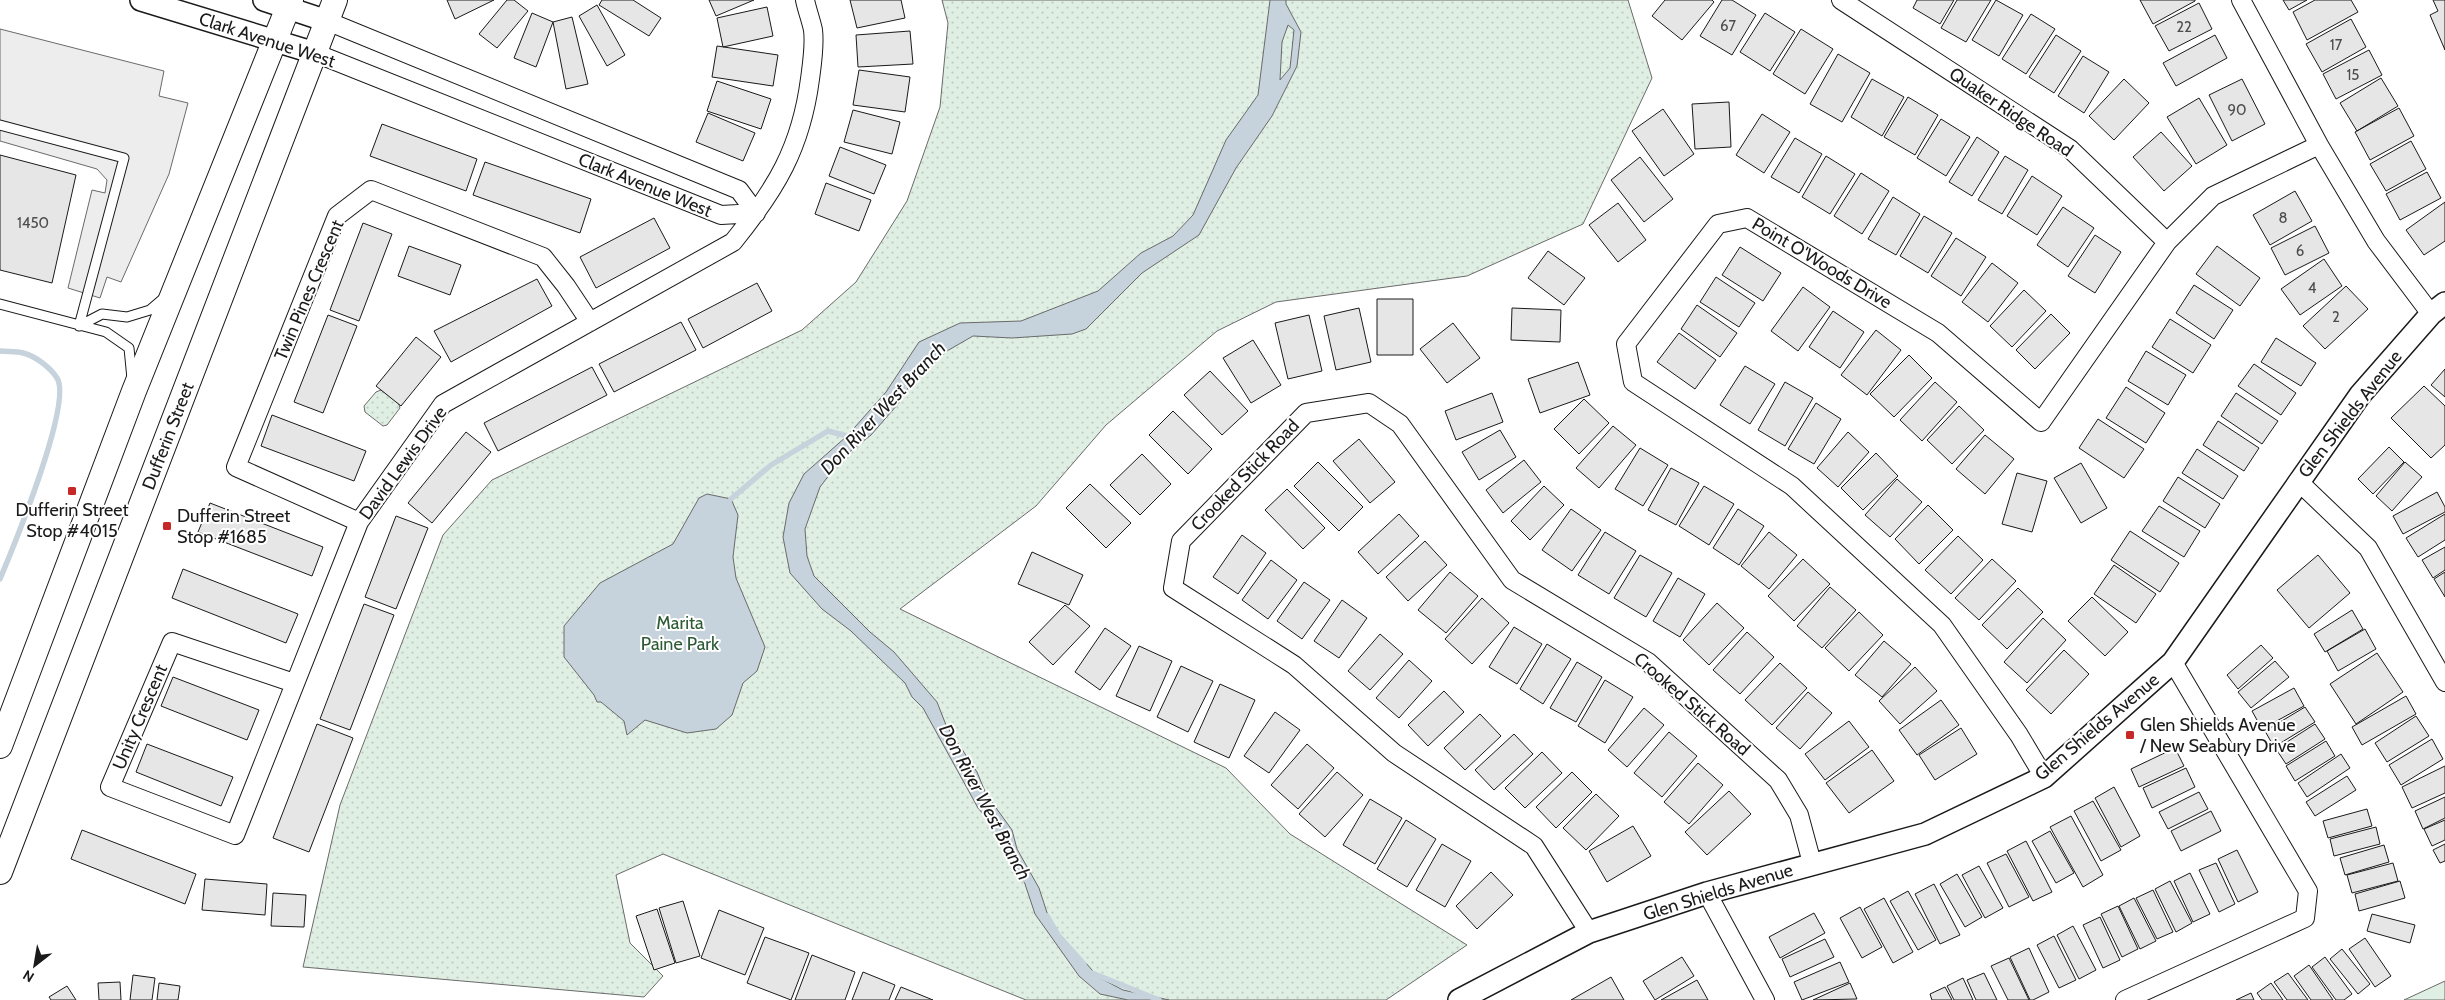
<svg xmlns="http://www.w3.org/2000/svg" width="2445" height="1000" font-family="Cabin,sans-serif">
<defs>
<pattern id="park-dots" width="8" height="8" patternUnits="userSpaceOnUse" patternTransform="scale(1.25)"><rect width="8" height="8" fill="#e0efe3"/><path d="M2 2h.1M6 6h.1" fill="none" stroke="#c0ccc2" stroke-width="1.8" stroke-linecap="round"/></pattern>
</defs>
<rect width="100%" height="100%" fill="#fff"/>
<path fill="#e0efe3" stroke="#6a6a6a" d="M2445,981V1000H2404Z"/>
<path fill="url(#park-dots)" stroke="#6a6a6a" d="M942,0H1628L1652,78L1583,224L1467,276L1276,302L1217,331L1106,425L1036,506L900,609L1226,768L1290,834L1467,945L1386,1000H1026L663,854L616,875L630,943L663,976L644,997L303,967L340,805L443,535L492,480L802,330L856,282L907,201L940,107L948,23Z
M381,390L398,402L400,408L387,425L383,426L365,412L364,406L376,392Z"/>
<path fill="#ededed" stroke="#6a6a6a" d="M0,29L164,71L159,96L188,103L169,174L121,282L107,277L100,298L68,288L92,190L105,193L107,180L97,169L0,141Z"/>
<path fill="#c6d2dc" stroke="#6a6a6a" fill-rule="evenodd" d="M1270,0H1286V4L1301,32L1297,66L1272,116L1236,168L1199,235L1142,273L1086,329L1072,334L1012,338L973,336L947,351L908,388L898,404L871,435L843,457L820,487L805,529L807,556L814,576L870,632L894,652L937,702L946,725L977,772L986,794L1012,830L1017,849L1039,888L1051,925L1076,957L1086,963L1098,977L1123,990L1169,1000H1128L1100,994L1079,976L1035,914L1020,869L1005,841L978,808L923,708L912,697L905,683L851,631L822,609L790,573L783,537L789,503L804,474L847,436L886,392L919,342L960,323L1021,321L1098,291L1141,253L1173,236L1193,215L1226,140L1258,95ZM1288,25L1294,30L1290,68L1280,80L1282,42Z
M707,494L731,499L738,515L733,557L736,578L765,647L757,671L743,683L732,715L716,729L687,733L645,720L627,735L624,721L601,702H597L594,695L564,657V626L600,583L673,544L699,498Z"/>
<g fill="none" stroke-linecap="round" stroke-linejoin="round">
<path stroke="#c6d2dc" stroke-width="5.5" d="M0,351C7,352 16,351 23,353C35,356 50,367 57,378C73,403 13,548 0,579
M731,499L771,465L828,431L847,436
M996,827L1026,880
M1047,916L1058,935L1084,964
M1092,973L1159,1000"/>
</g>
<path fill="#e6e6e6" stroke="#1a1a1a" d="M447,0H494L455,19Z
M507,0H514L528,11L497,48L479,34Z
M602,0H633L661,18L649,36L599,5Z
M709,0H754L716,16Z
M850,0H901L905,18L857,28Z
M1665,0H1712L1714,2L1682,40L1652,16Z
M1722,0H1732L1756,15L1732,55L1700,36Z
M1917,0H1954L1940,24L1913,8Z
M1957,0H1991L1966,42L1941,28Z
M1996,0L2023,15L1999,56L1972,40Z
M2140,0H2195V1L2153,24Z
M2283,0H2307L2289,10Z
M2315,0H2351L2358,12L2307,40L2293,12Z
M2433,0H2445V50L2430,15L2438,11Z
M2199,3L2212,29L2169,51L2155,26Z
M597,5L625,55L607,66L579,16Z
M767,7L773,36L723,47L717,18Z
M532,13L553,22L536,67L514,58Z
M1765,13L1795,32L1770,71L1740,52Z
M2031,14L2055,29L2026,74L2002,59Z
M572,17L588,84L566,89L553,22Z
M2351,19L2366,47L2322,72L2306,44Z
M1801,29L1833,49L1805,94L1773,74Z
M910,31L913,64L858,67L856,35Z
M2056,35L2081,51L2054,93L2029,77Z
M2215,35L2227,58L2176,86L2163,63Z
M717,46L778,55L773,86L712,77Z
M2369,50L2382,75L2336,99L2323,74Z
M1838,54L1870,73L1842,122L1810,104Z
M2083,56L2109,72L2084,113L2058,96Z
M859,70L910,77L905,112L853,105Z
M2381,78L2398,106L2357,131L2340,103Z
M1872,79L1904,97L1882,136L1851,117Z
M2124,79L2149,103L2114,140L2089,116Z
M2242,79L2265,124L2232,141L2209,95Z
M717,81L771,99L761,129L707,111Z
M1908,97L1938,115L1915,155L1884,137Z
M2199,98L2227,145L2196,164L2167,117Z
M1729,102L1731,147L1695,149L1692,104Z
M2399,108L2414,136L2370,160L2355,132Z
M1663,109L1694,154L1664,176L1632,131Z
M853,110L900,122L892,154L844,142Z
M708,113L755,133L743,161L696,142Z
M1762,114L1790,132L1764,173L1736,155Z
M1941,119L1970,137L1946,176L1917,158Z
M382,124L477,159L466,191L370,156Z
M2161,132L2192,166L2164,191L2133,157Z
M1977,137L1999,152L1972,196L1949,182Z
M1795,138L1822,154L1799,193L1771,177Z
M2411,141L2426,169L2386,191L2370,164Z
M840,147L886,165L874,194L829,176Z
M0,155L76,175L52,283L0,270Z
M1826,156L1855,174L1830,214L1802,197Z
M2005,156L2028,170L2002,214L1978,200Z
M1640,157L1673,199L1644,222L1611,180Z
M485,162L591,199L580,233L473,195Z
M2427,172L2441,198L2400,220L2386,194Z
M1861,173L1889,191L1862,234L1834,216Z
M2032,176L2062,196L2037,235L2007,216Z
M826,183L871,200L859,231L815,214Z
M2295,191L2312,221L2270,245L2253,215Z
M1893,197L1920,214L1896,255L1868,239Z
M2445,202V241L2424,255L2406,230Z
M1618,203L1646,240L1618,262L1589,225Z
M2063,207L2094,228L2068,267L2037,245Z
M1924,216L1952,233L1928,273L1900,256Z
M654,218L670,248L596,288L580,257Z
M363,223L392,234L359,321L330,310Z
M2315,226L2329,253L2285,275L2271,248Z
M2095,235L2121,252L2095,293L2068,276Z
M1956,238L1986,257L1961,296L1931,276Z
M409,246L461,265L450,295L398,276Z
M2217,246L2260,278L2240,306L2196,274Z
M1740,247L1781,273L1763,301L1722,275Z
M1548,251L1585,278L1564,305L1528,278Z
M2324,259L2342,286L2300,315L2281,289Z
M1992,263L2018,283L1988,322L1962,302Z
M1716,277L1755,303L1739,327L1700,302Z
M537,279L552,306L451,362L434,331Z
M757,283L772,311L703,348L688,319Z
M2194,285L2233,310L2214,339L2176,313Z
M2346,286L2368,309L2325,349L2303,326Z
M1803,287L1830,307L1798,351L1771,331Z
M2024,290L2046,311L2012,347L1990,326Z
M1377,299H1413V355H1377Z
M1697,305L1737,333L1720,357L1681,329Z
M1359,308L1371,362L1336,370L1324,316Z
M1512,308L1561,310L1560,342L1511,340Z
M1833,311L1864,332L1840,368L1809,347Z
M2051,314L2070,333L2035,369L2016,350Z
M328,315L357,326L323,413L294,402Z
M1309,315L1322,371L1288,379L1275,323Z
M2170,319L2211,345L2193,373L2152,347Z
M681,322L696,350L614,392L599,364Z
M1453,323L1480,358L1447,383L1420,349Z
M1876,330L1901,350L1867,395L1841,375Z
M1679,333L1716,360L1695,389L1657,362Z
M416,337L441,357L401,406L376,386Z
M2276,338L2316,363L2301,386L2261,362Z
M1253,340L1281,385L1251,403L1223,358Z
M2146,351L2186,375L2168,405L2128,381Z
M1909,355L1932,378L1894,417L1870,394Z
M1578,362L1590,395L1540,413L1528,379Z
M2254,364L2296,393L2281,415L2238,386Z
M1745,366L1775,384L1750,424L1720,405Z
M592,367L607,395L498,451L484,423Z
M2445,369V397L2431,385Z
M1210,371L1248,411L1222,435L1184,395Z
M1785,382L1813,398L1785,446L1758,430Z
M1935,382L1957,402L1922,441L1900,420Z
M2424,386L2445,406V445L2431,458L2391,418Z
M2126,387L2165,413L2146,443L2106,418Z
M1492,393L1503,422L1456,440L1445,411Z
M2236,393L2278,421L2262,444L2221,416Z
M1584,399L1609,423L1579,454L1554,429Z
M1816,403L1841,419L1814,464L1788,449Z
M1959,406L1984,430L1952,464L1927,440Z
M1173,411L1212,449L1188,474L1149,435Z
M272,415L366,451L354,481L261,446Z
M2098,419L2144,449L2124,478L2079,448Z
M2218,421L2259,448L2244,471L2203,445Z
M1613,426L1636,445L1599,488L1576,468Z
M1500,430L1516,457L1479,480L1462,452Z
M466,432L491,452L432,523L408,503Z
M1848,432L1869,452L1838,487L1817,468Z
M1985,435L2014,459L1985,494L1956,469Z
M1359,439L1395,482L1370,503L1333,461Z
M2389,447L2404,462L2373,494L2358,479Z
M1640,448L1668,465L1643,506L1615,489Z
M2197,449L2238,476L2223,499L2182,473Z
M1876,453L1898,476L1863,510L1841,488Z
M1142,454L1171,484L1140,515L1110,485Z
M1524,460L1541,482L1503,513L1486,490Z
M1318,462L1363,507L1339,531L1294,486Z
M2405,462L2422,477L2392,511L2376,496Z
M2081,463L2107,508L2081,523L2054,478Z
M1671,468L1699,483L1676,525L1648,510Z
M2017,473L2047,481L2032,532L2002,524Z
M2178,477L2220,504L2205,528L2163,501Z
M1897,479L1922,502L1890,537L1865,515Z
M1090,484L1131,523L1106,548L1066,508Z
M1544,486L1564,505L1530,540L1511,521Z
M1704,486L1734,504L1709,545L1679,526Z
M1287,489L1325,528L1303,549L1265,510Z
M2437,492L2445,507V512L2403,534L2393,516Z
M210,503L323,547L312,576L198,532Z
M1928,505L1953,530L1919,564L1895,539Z
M2159,506L2200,531L2184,557L2142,531Z
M1571,509L1601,530L1572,571L1542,550Z
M1738,509L1764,526L1739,565L1713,548Z
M1399,514L1419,536L1378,574L1358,552Z
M2445,514V540L2418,557L2406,538Z
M396,516L428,528L396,609L365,597Z
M2130,531L2179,563L2160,592L2111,560Z
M1605,532L1636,551L1609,594L1578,575Z
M1769,532L1797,555L1769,589L1741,566Z
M1242,535L1266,553L1238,594L1213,577Z
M1958,536L1983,560L1951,594L1925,570Z
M1425,541L1447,565L1408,601L1386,577Z
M2445,547V570L2433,578L2422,560Z
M1032,552L1083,575L1069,605L1018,584Z
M1640,555L1672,573L1646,617L1614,598Z
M2318,555L2350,593L2309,628L2277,590Z
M1803,559L1830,584L1794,621L1768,596Z
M1992,559L2016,581L1979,620L1955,598Z
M1271,560L1297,580L1268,619L1242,600Z
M2114,565L2156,594L2136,623L2094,594Z
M183,569L298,614L286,643L172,598Z
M1450,572L1478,596L1446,633L1418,610Z
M2445,572V597L2434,579Z
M1678,578L1705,594L1680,637L1653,621Z
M1304,582L1330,600L1302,639L1277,621Z
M1830,587L1856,610L1822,648L1797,626Z
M2018,588L2043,612L2007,649L1982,625Z
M2092,597L2128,632L2105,656L2068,621Z
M1482,598L1509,623L1472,664L1445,639Z
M1342,600L1367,618L1339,658L1314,641Z
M1717,603L1744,628L1709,665L1683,640Z
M364,604L394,615L350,730L320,719Z
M1065,605L1090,626L1053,665L1029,642Z
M2352,610L2363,629L2325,652L2314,634Z
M1859,612L1883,635L1849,671L1825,648Z
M2043,618L2066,640L2027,683L2004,662Z
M1514,627L1542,644L1517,684L1489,667Z
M1105,628L1131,646L1100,690L1075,672Z
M2365,629L2376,649L2338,671L2327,651Z
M1747,632L1774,657L1740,694L1713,670Z
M1380,634L1403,654L1370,690L1348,671Z
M1884,641L1911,664L1882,697L1855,675Z
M1547,644L1571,659L1543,704L1520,689Z
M2261,645L2273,658L2238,689L2227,675Z
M1139,646L1172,661L1150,711L1116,696Z
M2064,650L2089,674L2051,714L2026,690Z
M2377,653L2403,692L2356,724L2330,684Z
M1409,660L1432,681L1399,718L1376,698Z
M2275,661L2289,677L2251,708L2238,692Z
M1577,662L1602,677L1576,722L1550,708Z
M1780,663L1807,688L1772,725L1745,700Z
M1181,666L1213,681L1188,732L1157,717Z
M1915,667L1937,691L1900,724L1879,701Z
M173,677L259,710L247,740L161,706Z
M1605,680L1633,697L1605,743L1578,726Z
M1220,684L1255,700L1229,758L1194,742Z
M2294,688L2304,706L2262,729L2252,711Z
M1444,691L1464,712L1428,746L1408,725Z
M1808,692L1832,713L1800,749L1776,728Z
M2406,696L2416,714L2362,745L2352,727Z
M1941,700L1959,725L1917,755L1899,730Z
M2305,707L2315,722L2274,747L2265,731Z
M1644,708L1664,725L1627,767L1608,750Z
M1275,712L1300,730L1269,773L1244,756Z
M1480,714L1501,736L1465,770L1444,748Z
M2416,716L2429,736L2387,762L2375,743Z
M1849,721L1869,747L1825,780L1805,754Z
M317,724L353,738L309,852L273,838Z
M2315,724L2325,739L2286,764L2276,749Z
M1961,728L1977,754L1935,780L1919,755Z
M1669,732L1697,756L1662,797L1634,773Z
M1514,734L1533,754L1494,790L1475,770Z
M2432,739L2443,759L2401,785L2389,765Z
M2326,741L2335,756L2295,781L2286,766Z
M147,744L233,777L221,806L136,772Z
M1307,744L1334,768L1298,809L1271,785Z
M2175,748L2184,766L2139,787L2131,769Z
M1872,750L1894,781L1849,813L1826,783Z
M1542,752L1562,773L1525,808L1505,788Z
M2341,754L2350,768L2307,797L2298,783Z
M1698,763L1723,785L1689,824L1664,802Z
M2445,766V793L2412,808L2402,787Z
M2186,768L2195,787L2152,808L2143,788Z
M1337,772L1363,795L1325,837L1299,814Z
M1572,772L1592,792L1556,828L1536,807Z
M2347,776L2356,790L2315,816L2306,802Z
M2114,787L2140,836L2121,847L2095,798Z
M1729,791L1751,814L1707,855L1685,832Z
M2199,792L2208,809L2168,829L2159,812Z
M1596,794L1619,816L1586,850L1563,828Z
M2445,797V818L2423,829L2415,811Z
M1370,799L1402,818L1375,864L1343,845Z
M2093,801L2121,850L2101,861L2074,811Z
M2367,809L2372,826L2328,838L2323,821Z
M2211,811L2221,831L2181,851L2171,831Z
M2071,816L2103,875L2083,887L2050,827Z
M1406,820L1436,839L1407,887L1377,869Z
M2445,820V840L2432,846L2424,829Z
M1633,826L1651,856L1607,882L1589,851Z
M2376,827L2380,844L2334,856L2330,839Z
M82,830L196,874L185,904L71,859Z
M2050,831L2074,873L2056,883L2032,841Z
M2026,841L2052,892L2033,901L2007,851Z
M1442,844L1471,861L1445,907L1416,890Z
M2445,844V861L2440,863L2433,850Z
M2384,845L2389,862L2345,875L2340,858Z
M2237,850L2258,892L2238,902L2218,859Z
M2006,854L2029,897L2009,907L1987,863Z
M2216,863L2235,904L2219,912L2199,870Z
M2393,863L2398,881L2352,893L2347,875Z
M1979,866L2003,908L1985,918L1962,875Z
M1491,872L1513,895L1477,929L1456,906Z
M2190,873L2210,914L2193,922L2174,881Z
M1957,874L1982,917L1965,927L1940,884Z
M205,879L267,884L265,915L202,910Z
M2170,881L2192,923L2176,932L2155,889Z
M2400,881L2405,898L2359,911L2355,894Z
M1934,884L1960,935L1940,944L1915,894Z
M2153,890L2173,932L2157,939L2136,898Z
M1908,891L1936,940L1918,950L1890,901Z
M273,893L306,895L304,927L271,926Z
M1884,898L1913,952L1893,963L1864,909Z
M2134,898L2156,941L2140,949L2119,906Z
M683,901L700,956L676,963L659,908Z
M2118,906L2138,949L2122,957L2101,914Z
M1860,907L1882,947L1862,958L1840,918Z
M657,909L675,963L654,970L636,916Z
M719,910L764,928L745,975L701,958Z
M1814,913L1825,933L1780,958L1769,937Z
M2372,914L2415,925L2410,943L2367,931Z
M2100,917L2120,960L2103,968L2083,925Z
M2073,926L2096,970L2079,979L2057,935Z
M2054,936L2076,980L2059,988L2037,945Z
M765,937L809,953L791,1000L747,983Z
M2365,938L2391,976L2375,987L2349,949Z
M1825,939L1834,957L1790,977L1782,959Z
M2029,948L2049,992L2033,1000H2030L2010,957Z
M2342,949L2370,984L2358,994L2330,959Z
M812,955L855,972L845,1000H795Z
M1682,957L1694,976L1655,1000L1643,981Z
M2325,957L2352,994L2344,1000H2336L2312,967Z
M2009,958L2029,1000H2008L1991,966Z
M1840,962L1849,982L1802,1000L1794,982Z
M2309,965L2333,1000H2311L2294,976Z
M863,972L895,985L889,1000H852Z
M1984,973L1997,1000H1976L1967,980Z
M2288,973L2308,1000H2287L2274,982Z
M133,975L155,978L152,1000H130Z
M1611,977L1624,1000H1571Z
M1963,978L1973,1000H1954L1947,986Z
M1697,980L1708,1000H1661Z
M120,982L121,1000H99L98,983Z
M159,983L180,986L178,1000H157Z
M1850,983L1857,999L1813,1000Z
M2271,983L2283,1000H2262L2257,993Z
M67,986L76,1000H51L49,997Z
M901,987L933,1000H895Z
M1945,987L1952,1000H1932L1930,994Z
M2251,993L2254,1000H2236Z"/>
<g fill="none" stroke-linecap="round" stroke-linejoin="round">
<g stroke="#1a1a1a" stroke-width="11">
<path id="service" d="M0,125L124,158L79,326
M0,304L106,332L129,348L132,379
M79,326L102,314L127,317L150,310L164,298"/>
</g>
<g stroke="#1a1a1a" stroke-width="20">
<path id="minor" d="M1841,0L2070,149L2167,242
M2241,0L2319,145L2376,241L2431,314
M327,21L739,190L756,213
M315,53L721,215L756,213
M2298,481L2368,548L2445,682
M359,522L236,467L337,216L371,190L543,257L566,286L590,322
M294,683L172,642L110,787L235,835L359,522L443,404L733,242C776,189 801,148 810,79C812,64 815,45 813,30C811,20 807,10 805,0
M2044,777L2019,735L1942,625L1792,486L1633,382L1626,344L1718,224L1747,218L1938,333L2041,422L2167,242L2213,196L2319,145
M1707,893L1765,1000
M1589,932L1534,846L1394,753L1294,665L1173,588L1181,541L1306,413L1369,403L1400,424L1512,580L1648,662L1778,780L1799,815L1812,863
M2125,1000L2305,918L2308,891L2173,662"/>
</g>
<g stroke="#1a1a1a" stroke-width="24">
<path id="tertiary" d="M141,0L315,53
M264,0L327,21
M1459,1000L1589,932L1707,893L1925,834L2044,777L2173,662L2360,395L2431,314L2445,303"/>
</g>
<g stroke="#1a1a1a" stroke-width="26">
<path id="secondary" d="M0,746L134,391L291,0
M0,872L335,0"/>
</g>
<use href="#service" stroke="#fff" stroke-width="9"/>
<use href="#minor" stroke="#fff" stroke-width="18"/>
<use href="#tertiary" stroke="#fff" stroke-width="21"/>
<use href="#secondary" stroke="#fff" stroke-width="24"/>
</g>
<g fill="#c62828" stroke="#fff" stroke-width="2">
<rect x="67" y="486" width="10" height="10" rx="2.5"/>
<rect x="162" y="521" width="10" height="10" rx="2.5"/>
<rect x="2125" y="730" width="10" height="10" rx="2.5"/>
</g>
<g text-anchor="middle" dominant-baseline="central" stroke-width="4" stroke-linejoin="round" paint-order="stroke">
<g font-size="15" fill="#4d4d4d">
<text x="1728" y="26">67</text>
<text x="2184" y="27">22</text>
<text x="2336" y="45">17</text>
<text x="2353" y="75">15</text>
<text x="2237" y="110">90</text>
<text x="2283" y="218">8</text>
<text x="33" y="223">1450</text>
<text x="2300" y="251">6</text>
<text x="2312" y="288">4</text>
<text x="2336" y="317">2</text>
</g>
<g font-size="18" fill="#1a1a1a" stroke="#fff">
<text transform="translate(267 40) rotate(18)">Clark Avenue West</text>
<text transform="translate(2011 112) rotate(34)">Quaker Ridge Road</text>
<text transform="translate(645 185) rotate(22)">Clark Avenue West</text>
<text transform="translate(1822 263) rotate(31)">Point O'Woods Drive</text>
<text transform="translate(309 290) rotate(-67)">Twin Pines Crescent</text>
<text transform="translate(2350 414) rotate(-52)">Glen Shields Avenue</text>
<text transform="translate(168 436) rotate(-69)">Dufferin Street</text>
<text transform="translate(403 463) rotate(-54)">David Lewis Drive</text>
<text transform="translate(1245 475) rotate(-46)">Crooked Stick Road</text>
<text transform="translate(1692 704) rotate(41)">Crooked Stick Road</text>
<text transform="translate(140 717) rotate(-67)">Unity Crescent</text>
<text transform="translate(2097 727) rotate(-40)">Glen Shields Avenue</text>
<text transform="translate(1718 892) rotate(-17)">Glen Shields Avenue</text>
</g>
<g font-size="18" fill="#1a1a1a" stroke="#fff" text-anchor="start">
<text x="72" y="510" text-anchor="middle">Dufferin Street<tspan x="72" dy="21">Stop #4015</tspan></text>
<text x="177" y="516">Dufferin Street<tspan x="177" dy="21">Stop #1685</tspan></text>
<text x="2140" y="725">Glen Shields Avenue<tspan x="2140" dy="21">/ New Seabury Drive</tspan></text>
</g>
<g font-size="18" fill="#2b5a34" stroke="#fff">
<text x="680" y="623">Marita<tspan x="680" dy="21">Paine Park</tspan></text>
</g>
<g font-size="19" font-style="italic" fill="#1a1a1a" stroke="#fff">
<text transform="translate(883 408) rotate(-47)">Don River West Branch</text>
<text transform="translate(985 802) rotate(62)">Don River West Branch</text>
</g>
</g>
<g transform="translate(35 965) rotate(211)" stroke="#ffffff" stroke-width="4" paint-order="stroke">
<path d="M0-4L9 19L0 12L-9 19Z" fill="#1a1a1a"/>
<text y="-8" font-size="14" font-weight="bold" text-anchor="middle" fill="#1a1a1a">N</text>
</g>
</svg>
